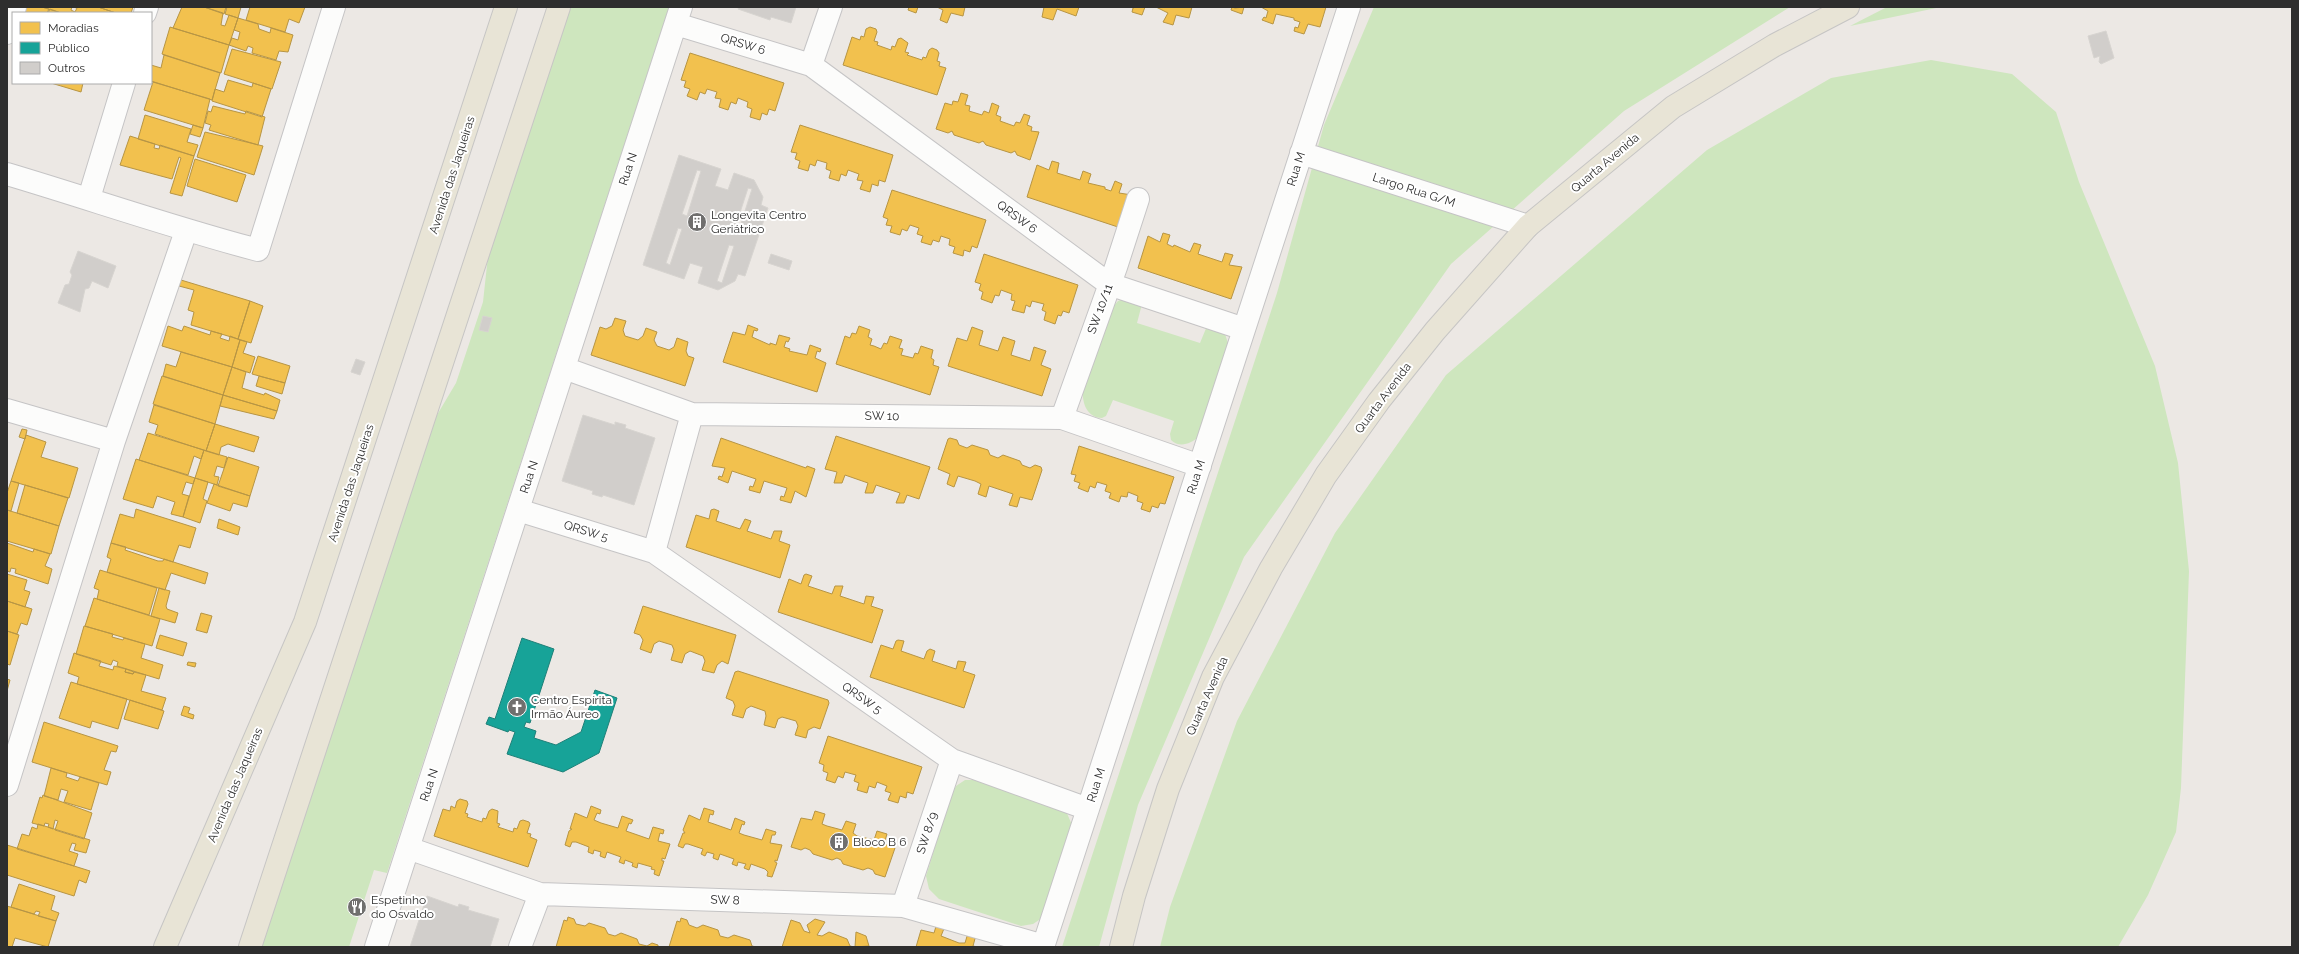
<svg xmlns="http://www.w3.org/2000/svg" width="2299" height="954" font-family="Raleway,sans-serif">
<rect width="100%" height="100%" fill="#ece8e4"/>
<path fill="#cee6be" d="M568,7H669L387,873L374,870L349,947H262L434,420L456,383L483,302L488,256Z
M1374,7H1790L1624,111L1451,264L1244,557L1138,805L1099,947H1062L1277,293L1324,125Z
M1887,7H1941L1850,26Z
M1931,60L2012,74L2056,112L2079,182L2155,366L2178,463L2189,571L2181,788L2176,832L2148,895L2118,947H1160L1170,907L1237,721L1335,533L1446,375L1707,150L1831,78Z
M1126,298L1142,304L1137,323L1200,343L1207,326L1225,334L1228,343L1198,437C1191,444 1179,448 1171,440L1170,434L1174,421L1113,400L1106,416L1102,418C1088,418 1082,404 1083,392L1110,310L1118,301Z
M965,780H976L1066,811L1072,825L1042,918L1033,924L1021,926L939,899L929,889L926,876L951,796L956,786Z"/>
<path fill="#f2c14e" stroke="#b79544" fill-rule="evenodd" d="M26,7H42L49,9L47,13H24Z
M42,7H98L116,13H61ZM72,7L77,8L75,12L71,10Z
M98,7H133L131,13H116Z
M182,7H204L223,13L221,25L225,26L229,15L238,18L229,45L173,28Z
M204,7H226L224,14Z
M227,7H241L238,18L225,14Z
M250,7H305L299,23L289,19L285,32L246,20Z
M909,7H918L916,13L908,10Z
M937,7H936H965L963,16L951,13L947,23L940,20L943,10Z
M1044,7H1079L1076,16L1057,9L1053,20L1042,17Z
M1136,7H1145L1142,15L1132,12L1133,8Z
M1156,7H1192L1189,18L1176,15L1173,25L1163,22L1168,13Z
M1232,7L1235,8L1244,7L1242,14L1231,10Z
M1261,7H1326L1320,27L1308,24L1304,34L1294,31L1295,27L1298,28L1300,22L1294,20V18L1276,14L1273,24L1262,20L1264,17L1266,18L1268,11Z
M50,9L61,13H48Z
M238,18L258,24L259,29L270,33L271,28L293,35L288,52L279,51L276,60L252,53L253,48L248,46L246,51L229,45L232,38L238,40L240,32L234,30Z
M170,27L229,45L221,73L162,54Z
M870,27L876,29L877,32L874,41L878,42L877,45L891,50L892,46L895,47L898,39L901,38L908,43L905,52L909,53L907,55L922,60L923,57L926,58L929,50L932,48L937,50L939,53L937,61L940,62L939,66L946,68L937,95L843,65L852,37L860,40L861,36L864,37L866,29Z
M232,49L281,62L272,89L224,74Z
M690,53L784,83L775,111L769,109L767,115L762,113L760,120L750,117L752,109L747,107L748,102L738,98L736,104L731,102L728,110L719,107L721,99L715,98L717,92L707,89L705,94L700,92L697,100L687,96L690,89L684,87L686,81L681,80Z
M164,55L220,73L212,100L151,81V65L161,68Z
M228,80L252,87L253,83L271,89L262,117L212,101L215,89L224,92Z
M153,82L210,99L203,128L144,110Z
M51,83H83L81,92Z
M961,93L968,95L965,105L970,106L969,111L982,115L984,111L989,113L992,103L999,106L996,115L1001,117L1000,121L1014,126L1016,122L1020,123L1024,114L1030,116L1027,125L1032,127L1031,131L1039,132L1030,160L1017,155L1015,151L1011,153L986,145L983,141L979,143L954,135L952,131L948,133L936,129L945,103L952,105L953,101L958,102Z
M213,106L245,114L246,111L265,117L258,145L209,130L211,125L205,123L208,111L211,112Z
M145,115L191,129L187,142L198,145L194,156L138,139Z
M193,125L203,128L200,137L190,134Z
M800,125L893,155L885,182L879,180L878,186L872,184L870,192L860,189L863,181L857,180L859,174L848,170L846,176L841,174L839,181L829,178L831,171L826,169L827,163L817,160L815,166L810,164L808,171L798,168L800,161L795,159L797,153L791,152Z
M205,132L263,146L254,175L197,157Z
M130,136L155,144L154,148L159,149L160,145L194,156L182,196L170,193L181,158L179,157L172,179L120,165Z
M195,159L246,175L237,202L187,186Z
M1052,161L1059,163L1057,173L1080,180L1083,171L1091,174L1088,183L1105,187V189L1111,191L1115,181L1122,184L1119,193L1132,195L1121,228L1027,197L1037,165L1049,170Z
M892,190L986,220L977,248L972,246L970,252L964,250L963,256L953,253L955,247L949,245L950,239L941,236L939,242L933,240L931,245L921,242L923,236L917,234L919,228L910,225L907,231L902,229L900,235L890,232L892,226L886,225L888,219L883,217Z
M1163,233L1170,235L1167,244L1173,247L1174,245L1190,252L1194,243L1201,245L1198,254L1222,262L1225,253L1233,255L1229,265L1242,267L1231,299L1138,268L1148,236L1160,242Z
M984,254L1078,285L1069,313L1063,311L1061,316L1058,315L1055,324L1044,320L1046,312L1042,310L1044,304L1032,301L1030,307L1026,305L1024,313L1012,310L1015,301L1011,300L1012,294L1001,290L999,296L995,295L992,303L981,299L983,292L979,290L981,284L975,282Z
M181,280L250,301L238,339L191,325L194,312L188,310L194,290L179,286Z
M250,301L263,306L251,343L238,339Z
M615,318L626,321L623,330L625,336L638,340L643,336L646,328L657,332L654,340L657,346L669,350L674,347L677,338L688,342L686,351L688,356L694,358L685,386L591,355L600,327L606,329L612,326Z
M748,325L758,329L757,331L754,330L752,337L770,345V343L776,345L779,335L790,338L788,342L786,341L784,347L790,349L789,351L807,355L810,345L821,349L820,352L817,351L815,358L826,363L817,392L723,362L733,332L745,335Z
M168,326L182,331L184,326L210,335L211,331L222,334L220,338L229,341L230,336L240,340L232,367L162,346Z
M859,326L870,330L868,337L872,339L870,345L874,346L881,349L884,343L887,344L890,336L902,340L899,348L903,349L901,355L913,358L915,353L918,354L921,346L933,350L931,358L934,360L933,365L939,367L930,395L836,364L845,336L850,338L852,333L856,334Z
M972,327L983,331L979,345L998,351L1003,337L1015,341L1011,355L1030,361L1034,347L1046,351L1041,365L1051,369L1042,396L948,366L957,338L967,341Z
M240,340L247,342L243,353L255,357L250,373L232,367Z
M181,352L232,367L223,395L163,376L166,364L176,367Z
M258,356L290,366L285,383L252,374Z
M232,367L246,372L242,388L264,395L265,393L280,400L277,411L223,395Z
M162,376L223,395L215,424L153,404Z
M259,376L285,383L282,394L256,386Z
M223,395L277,411L274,419L220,406Z
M154,405L215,424L206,451L155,434L158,425L149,422Z
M215,424L259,437L254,452L228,444L221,447L219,455L206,451Z
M22,429L27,430L25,439L19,437Z
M148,433L204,450L201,459L194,456L188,475L139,460Z
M26,435L46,442L41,457L78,468L69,498L11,481Z
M836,436L930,467L919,499L907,495L904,503H896L900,493L876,485L873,493H865L868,483L845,475L842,483H834L837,472L825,469Z
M721,438L806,468L807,466L815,469L806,497L795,491L791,503L780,500L781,496L784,497L787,488L764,481L760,493L749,490L750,486L753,487L756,479L732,471L728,483L718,479L719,476L722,477L725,468L712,466Z
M950,438L957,440L959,445L967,448L972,445L988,450L990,455L998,458L1003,455L1020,461L1022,465L1030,468L1035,465L1041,467L1042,470L1032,500L1020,497L1017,507L1009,505L1013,494L989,486L986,497L978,494L981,484L975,481L958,476L954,487L947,484L950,474L938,469L948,439Z
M1079,446L1174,477L1165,504L1160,503L1158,508L1152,506L1150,512L1141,509L1143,503L1137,501L1138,496L1128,492L1127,497L1121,496L1119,502L1109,498L1111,493L1105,491L1107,485L1097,482L1095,488L1090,486L1088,492L1078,488L1080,483L1074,481L1076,475L1071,474Z
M204,450L227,457L224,468L217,466L214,476L219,477L217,485L195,478Z
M228,457L259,467L250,496L218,486Z
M136,459L195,478L193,484L186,482L182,494L189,496L183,517L171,514L175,502L157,496L153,508L123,499Z
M195,478L208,482L203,499L207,501L200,523L183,517Z
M11,481L19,483L11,511L7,510V493Z
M214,484L250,496L247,507L233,503L230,511L207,503Z
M25,485L68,498L59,526L17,513Z
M136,509L196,528L190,548L179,545L173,562L111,543L120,514L134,518Z
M714,509L719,511L716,521L740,529L745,519L751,521L747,531L771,539L774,531H782L779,541L790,545L780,578L686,547L696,515L709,519L711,510Z
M7,510L59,526L51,554L7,541Z
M219,519L240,527L238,535L217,528Z
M7,543L33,552L34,549L50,554L45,566L52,569L48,584L15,573L16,569L11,568L10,572L7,571Z
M111,543L126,547L125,550L158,561H163L164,559L208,573L205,584L171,573L165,590L107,572L111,559L107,557Z
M100,570L157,588L149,615L97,599L99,590L94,588Z
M7,574L27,580L24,590L30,592L25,607L7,601Z
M806,574L812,576L808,586L832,594L835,586H843L840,596L864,604L866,596L874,597L871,606L883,610L872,643L778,612L789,579L801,584L804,575Z
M159,588L170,591L166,606L167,609L178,613L175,623L151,616Z
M94,598L160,619L152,646L85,626Z
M7,601L32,609L27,625L21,623L17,634L7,631Z
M643,606L736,635L728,664L722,661L717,665L714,673L702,670L705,661L703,656L690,651L685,654L682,663L671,660L674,650L672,645L659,641L654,644L651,653L640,649L643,640L640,635L634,633Z
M201,613L212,616L207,633L196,630Z
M84,626L113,634L112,637L123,640L124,638L145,644L141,658L163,665L159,679L117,666L118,662L113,660L111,665L76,654Z
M7,631L19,635L10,665L7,664Z
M160,635L187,643L183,656L156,648Z
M898,640L904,641L901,651L924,659L927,651L930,649L935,651L932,661L956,669L958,661L966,662L963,671L975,675L964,708L870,677L881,645L893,649L896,641Z
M74,653L101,661L99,666L113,670L114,666L126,669L125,672L133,674L134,672L146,675L141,691L166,698L162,710L77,684L79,677L68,673Z
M188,662L196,663L195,667L187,665Z
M126,669L134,672L133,674L125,672Z
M738,671L828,700L829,703L820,729L814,727L808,730L806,738L795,735L798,726L796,721L782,717L778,719L775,728L764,725L766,716L765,711L751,706L746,709L743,718L732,715L735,706L733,701L726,698L735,672Z
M7,679L10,680L7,691Z
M71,682L127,699L118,729L92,721L90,728L59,718Z
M130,700L164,711L158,729L124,719Z
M184,706L190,708L188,713L194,715L193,719L181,715Z
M44,722L118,746L116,752L111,751L104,770L111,772L107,785L32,762Z
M828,736L922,767L913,794L907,792L906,798L900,796L898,803L888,800L891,793L885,791L887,786L877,782L875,788L869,786L867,793L857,790L859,783L854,781L856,775L845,772L843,778L838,776L835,783L826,780L828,773L823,771L824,765L819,763Z
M51,768L67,773L66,777L78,781L80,777L99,783L91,810L64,802L68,791L61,789L58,800L44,796Z
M43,795L92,813L84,839L55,830L58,821L55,820L53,829L48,827L49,824L45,823L44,826L32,823L40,797L42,798Z
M460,799L467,801L468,804L465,813L468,814L467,817L482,822L483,818L486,819L489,811L492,809L498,811L497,823L500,824L498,827L513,832L514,828L517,829L520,821L523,820L529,822L530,824L527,833L531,834L530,837L537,840L528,867L434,836L443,809L450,811L451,806L455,808L457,801Z
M591,806L601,810L600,814L597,813L594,820L601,823L618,828L622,816L633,820L631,824L629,823L626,831L649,839L653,827L664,830L663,834L660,833L658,841L670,844L665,859L662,858V861H664L659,876L654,874L655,870L651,869L652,867L638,863L637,868L632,866L633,863L625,860L624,864L619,862L621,857L607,852L605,858L600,856L601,852L594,850L593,854L588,852L589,847L576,842H572L570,847L565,845L569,831L572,829H570L575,813L587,818Z
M704,808L714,811L713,815L710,814L708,822L714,824L731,830L735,818L745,822L744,825L742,824L739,833L744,835L762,840L766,829L776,832L775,835H772L770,843L782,845L777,861L775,860V862L777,863L772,877L767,876L768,872L765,869L751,864L749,870L744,868L746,864L738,862L737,866L732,864L734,859L720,854L718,860L713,858L714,854L707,852L705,856L701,854L703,849L688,844H685L683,848L678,846L683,833H685L683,830L689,815L700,820Z
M815,811L825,814L822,824L827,826L842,830L846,821L856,824L853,833L857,836L874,840L877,831L887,834L884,844L895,848L885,877L875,874L873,870L868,868L863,870L843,864L841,860L837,858L832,860L813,854L810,850L805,848L801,850L791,847L801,818L812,820Z
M38,824L90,840L86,853L74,850L76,844L72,843L69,851L78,854L74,866L17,849L22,834L29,836L32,827L37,829Z
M7,845L90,871L86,883L79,880L74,896L7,875Z
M19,884L55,896L51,910L59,913L56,921L38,916L40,912L36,911L34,914L11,907Z
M7,906L56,921L48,947L15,938L12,947H7Z
M568,917L574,919L576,924L585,926L589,923L605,928L608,934L615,936L621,933L637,939L639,944L647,946L652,943L658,945V947H556L564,920L567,921Z
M681,918L687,920L689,925L697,928L703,925L718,930L720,936L728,938L734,935L750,940L752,946L756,947H669L677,921L680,922Z
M815,919L825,922L817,935L822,936L829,932L847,939L850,946L854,947H782L791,920L800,923L804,931L810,933L807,925Z
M937,923L945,926L941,936L959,943H965L968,933L976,935L973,946L977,947H916L921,930L934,933Z
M856,932L866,936L869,946L855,947Z"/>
<path fill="#17a398" stroke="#1e8078" d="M522,638L554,649L530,723L526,722L524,727L536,731L534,738L556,745L581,732L595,690L617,698L599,753L563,772L507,754L515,732L509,730L508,732L486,724L489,717L495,719Z"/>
<path fill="#d1cecb" stroke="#d7d4d0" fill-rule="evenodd" d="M739,7H796L791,23L771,17L770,20L738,9Z
M2106,31L2114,58L2101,64L2099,62L2100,56L2094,58L2088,36Z
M679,155L721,169L715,186L728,190L734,173L754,180L763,197L761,205L768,208L745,276L738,274L735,281L718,290L698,283L703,267L690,263L684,279L643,265ZM697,170L701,171L687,216L682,214ZM748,188L752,189L738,233L734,231ZM678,228L682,229L670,265L666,263ZM729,245L734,246L722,283L717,281Z
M78,251L116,266L108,288L92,281L89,288L85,289L80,312L58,303L65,285L69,284L72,275L70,272Z
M771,254L792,261L789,270L768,263Z
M483,316L492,318L488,332L479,330Z
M356,359L365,362L360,375L351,372Z
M583,415L615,425V422L626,425L625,428L655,438L634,505L603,495L602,497L592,494L593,491L562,481Z
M427,896L458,907L459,904L469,907L468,910L499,919L490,947H410Z"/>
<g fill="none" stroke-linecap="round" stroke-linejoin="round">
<g stroke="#c5c4c5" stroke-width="24">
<path id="minor" d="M145,13L147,7
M676,24L811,65L1109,284L1244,329
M7,33L15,7
M811,65L831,7
M1301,153L1528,226
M7,174C91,199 174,228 258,250L334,7
M89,198L124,83
M564,368L692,414L1062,418L1200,466
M7,410L114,441
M1062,418L1116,267L1138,199
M518,510L654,552L952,760L1088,809
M654,552L692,414
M7,785L114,441L186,231
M408,848L540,894L903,906L1044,946
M903,906L952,760
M376,947L681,7
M520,947L540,894
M1043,947L1349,7"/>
</g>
<g stroke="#c6c5c4" stroke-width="24">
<path id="major" d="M165,947L305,622L506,7
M250,947L559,7
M1121,947L1134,896L1168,789L1213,677L1271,568L1326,475L1379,401L1435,331L1528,226L1673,107L1775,45L1848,7"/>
</g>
<use href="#minor" stroke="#fcfcfb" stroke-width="22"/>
<use href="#major" stroke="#e8e4d6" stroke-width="22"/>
</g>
<defs>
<g id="building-disc" transform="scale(1)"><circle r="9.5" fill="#706f6e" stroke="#fff"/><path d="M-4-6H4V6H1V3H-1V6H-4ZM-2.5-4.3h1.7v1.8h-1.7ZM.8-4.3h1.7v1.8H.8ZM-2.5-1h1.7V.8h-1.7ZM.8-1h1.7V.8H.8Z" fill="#fff"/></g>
<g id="church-disc" transform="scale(1)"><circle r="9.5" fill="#706f6e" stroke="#fff"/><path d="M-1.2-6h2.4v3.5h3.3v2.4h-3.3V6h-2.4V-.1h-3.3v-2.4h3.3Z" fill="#fff"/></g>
<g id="restaurant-disc" transform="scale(1)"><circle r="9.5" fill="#706f6e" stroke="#fff"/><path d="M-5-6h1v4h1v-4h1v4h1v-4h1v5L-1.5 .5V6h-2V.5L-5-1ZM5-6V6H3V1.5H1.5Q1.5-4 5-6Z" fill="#fff"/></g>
</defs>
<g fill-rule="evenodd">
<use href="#building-disc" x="697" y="222"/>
<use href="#church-disc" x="517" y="707"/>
<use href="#building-disc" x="839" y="842"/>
<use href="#restaurant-disc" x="357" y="907"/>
</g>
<g text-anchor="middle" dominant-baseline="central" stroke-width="4" stroke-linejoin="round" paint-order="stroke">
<g font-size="12" fill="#2e2e2e" stroke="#fff">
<text transform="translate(743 44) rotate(17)">QRSW 6</text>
<text transform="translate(1605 163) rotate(-40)">Quarta Avenida</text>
<text transform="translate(628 169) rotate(-72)">Rua N</text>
<text transform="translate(1296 169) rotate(-72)">Rua M</text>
<text transform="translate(452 175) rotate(-72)">Avenida das Jaqueiras</text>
<text transform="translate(1414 190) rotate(18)">Largo Rua G/M</text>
<text transform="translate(1017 217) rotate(36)">QRSW 6</text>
<text transform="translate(1100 309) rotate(-70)">SW 10/11</text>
<text transform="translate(1383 398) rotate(-53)">Quarta Avenida</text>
<text transform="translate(882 416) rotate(1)">SW 10</text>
<text transform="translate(529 477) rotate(-72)">Rua N</text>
<text transform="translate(1196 477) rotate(-72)">Rua M</text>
<text transform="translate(351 483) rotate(-72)">Avenida das Jaqueiras</text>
<text transform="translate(586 531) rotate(17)">QRSW 5</text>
<text transform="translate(1207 696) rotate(-66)">Quarta Avenida</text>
<text transform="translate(862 698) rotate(35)">QRSW 5</text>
<text transform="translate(235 785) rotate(-67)">Avenida das Jaqueiras</text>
<text transform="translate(429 785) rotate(-72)">Rua N</text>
<text transform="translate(1096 785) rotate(-72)">Rua M</text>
<text transform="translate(927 833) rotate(-72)">SW 8/9</text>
<text transform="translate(725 900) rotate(2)">SW 8</text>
</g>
<g font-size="12" fill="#2e2e2e" stroke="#fff" text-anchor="start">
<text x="711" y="215">Longevita Centro<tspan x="711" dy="14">Geriátrico</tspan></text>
<text x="531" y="700">Centro Espírita<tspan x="531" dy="14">Irmão Áureo</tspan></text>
<text x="853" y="842">Bloco B 6</text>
<text x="371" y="900">Espetinho<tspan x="371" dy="14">do Osvaldo</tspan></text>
</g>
</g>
<rect width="2299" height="954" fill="none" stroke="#2e2e2e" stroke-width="16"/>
<rect x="12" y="12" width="140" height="72" fill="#ffffff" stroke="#ababab"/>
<rect x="20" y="22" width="20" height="12" fill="#f2c14e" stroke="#ababab"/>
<text x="48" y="32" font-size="12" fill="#2e2e2e">Moradias</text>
<rect x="20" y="42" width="20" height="12" fill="#17a398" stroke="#ababab"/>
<text x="48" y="52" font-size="12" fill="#2e2e2e">Público</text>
<rect x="20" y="62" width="20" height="12" fill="#d1cecb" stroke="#ababab"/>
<text x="48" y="72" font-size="12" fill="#2e2e2e">Outros</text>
</svg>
